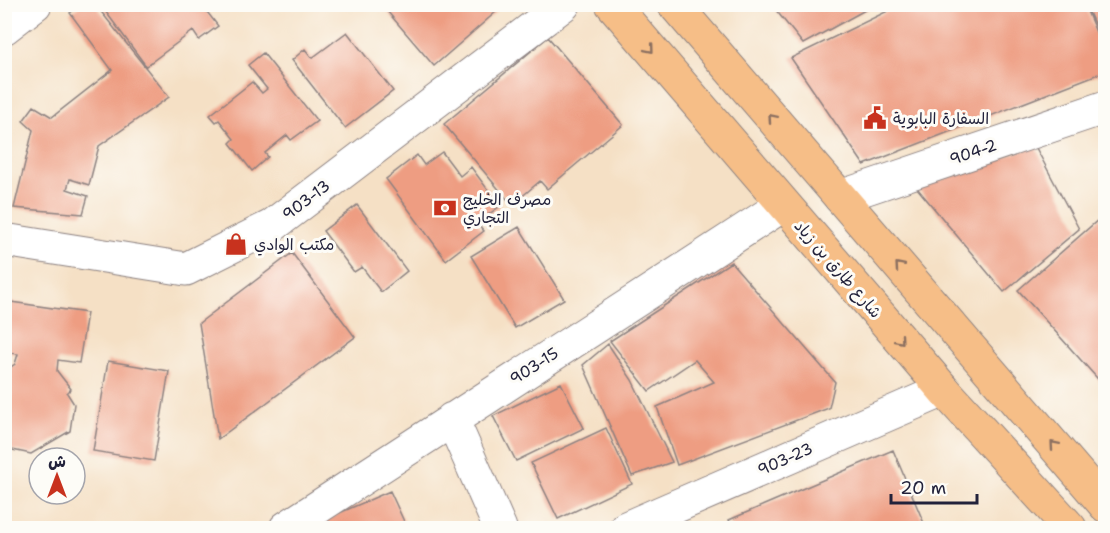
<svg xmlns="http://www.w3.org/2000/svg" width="1110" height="533" font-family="'Shantell Sans','Playpen Sans Arabic',sans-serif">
<rect width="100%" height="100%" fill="#fdfcf7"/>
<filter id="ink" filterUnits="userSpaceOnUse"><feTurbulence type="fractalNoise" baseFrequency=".0167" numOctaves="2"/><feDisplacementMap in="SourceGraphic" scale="12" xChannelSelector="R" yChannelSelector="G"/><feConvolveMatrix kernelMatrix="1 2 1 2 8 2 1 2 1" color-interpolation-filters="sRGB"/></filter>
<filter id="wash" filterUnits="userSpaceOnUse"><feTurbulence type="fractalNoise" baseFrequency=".008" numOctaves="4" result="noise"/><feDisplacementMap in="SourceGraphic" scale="24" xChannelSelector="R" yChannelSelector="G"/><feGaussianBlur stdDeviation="1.35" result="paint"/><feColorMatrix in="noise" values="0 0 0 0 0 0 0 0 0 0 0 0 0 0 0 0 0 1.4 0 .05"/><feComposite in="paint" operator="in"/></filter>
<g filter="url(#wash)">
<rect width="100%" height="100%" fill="#f5e0c5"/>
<g id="blocks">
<path fill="#ee9d82" d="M82,4H95L169,97L99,146L89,185L70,179L67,189L88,196L83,214L14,208L33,130L23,121L34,106L52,117L112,70L70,13Z
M100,4H201L218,26L199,40L193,31L146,66Z
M381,4H505L434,66Z
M771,4H876L803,44Z
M902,4H1084L1106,56V71L864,165L791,58Z
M1085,4H1106V49Z
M347,32L393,91L345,128L292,60L305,49L312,58Z
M548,37L623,125L547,189L540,181L512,205L444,124Z
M263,53L317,121L291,140L287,135L265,153L268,157L252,171L230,143L234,139L219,120L216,122L210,115L252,82L262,93L267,89L248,65Z
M1035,146L1079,229L1004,292L917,188Z
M442,152L460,176L471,167L500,206L477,223L484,231L446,260L386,179L417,155L424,165Z
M357,205L407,271L381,292L362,267L354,272L323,231Z
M1106,213V388L1018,290Z
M519,227L564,299L515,328L471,256Z
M292,253L355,337L218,439L199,323Z
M731,262L835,382L829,408L677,465L657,407L714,382L695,360L649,391L610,341Z
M4,301L87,313L79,363L58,360L57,371L71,389L67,393L74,404L70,431L31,454L8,449L5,444V371L15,364L18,354L4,352Z
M608,344L632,380L672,462L632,476L583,365Z
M108,361L169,371L154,461L93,451Z
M561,383L584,428L516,461L493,416Z
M606,428L632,484L558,519L531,463Z
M893,450L926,528H732L729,520Z
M390,491L407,528H307L321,521Z"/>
</g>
</g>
<g filter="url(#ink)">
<use href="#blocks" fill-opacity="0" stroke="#8c8180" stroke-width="1.5"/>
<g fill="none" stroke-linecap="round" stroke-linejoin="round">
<g stroke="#8c8180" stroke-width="35">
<path id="minor" d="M4,28L35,4
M840,197L1106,107
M4,240L186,269L272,226L564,4
M452,419L500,528
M286,528L783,205
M626,528L944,390"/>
</g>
<g stroke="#8c8180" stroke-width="35">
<path id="major" d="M612,4L944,390L1070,528
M674,4L1106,506"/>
</g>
<use href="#minor" stroke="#fff" stroke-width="33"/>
<use href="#major" stroke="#f6be87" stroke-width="33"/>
</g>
<defs><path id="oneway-chevron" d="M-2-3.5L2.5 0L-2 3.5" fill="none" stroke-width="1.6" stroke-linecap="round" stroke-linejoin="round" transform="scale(1.5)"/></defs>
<g stroke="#8c7061">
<use href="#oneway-chevron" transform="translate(650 49) rotate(50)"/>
<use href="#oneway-chevron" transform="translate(772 118) rotate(-131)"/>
<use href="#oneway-chevron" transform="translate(899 266) rotate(-131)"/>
<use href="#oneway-chevron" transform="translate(900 340) rotate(49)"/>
<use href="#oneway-chevron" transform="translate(1054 445) rotate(-131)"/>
</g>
</g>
<defs>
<g id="civic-bare" transform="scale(1.8)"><path d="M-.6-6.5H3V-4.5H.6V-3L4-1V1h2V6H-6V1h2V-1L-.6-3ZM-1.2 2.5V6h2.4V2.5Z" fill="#c8321e" stroke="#fdfcf7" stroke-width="2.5" paint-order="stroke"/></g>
<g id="bank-bare" transform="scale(1.8)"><path d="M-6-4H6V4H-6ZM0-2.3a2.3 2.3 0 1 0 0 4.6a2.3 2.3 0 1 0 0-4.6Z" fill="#c8321e" stroke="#fdfcf7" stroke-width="2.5" paint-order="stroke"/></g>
<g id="shop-bare" transform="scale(1.8)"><path d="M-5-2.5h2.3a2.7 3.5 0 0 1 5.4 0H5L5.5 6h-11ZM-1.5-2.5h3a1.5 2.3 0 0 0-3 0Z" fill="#c8321e" stroke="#fdfcf7" stroke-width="2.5" paint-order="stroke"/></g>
</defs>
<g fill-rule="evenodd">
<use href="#civic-bare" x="875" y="118"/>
<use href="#bank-bare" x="445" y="208"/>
<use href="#shop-bare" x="236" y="244"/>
</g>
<g text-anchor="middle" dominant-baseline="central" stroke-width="6" stroke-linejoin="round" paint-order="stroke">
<g font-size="16" fill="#22223b" stroke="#fdfcf7" text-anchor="start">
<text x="893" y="118">السفارة البابوية</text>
<text x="463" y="199">مصرف الخليج<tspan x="463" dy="18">التجاري</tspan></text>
<text x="254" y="244">مكتب الوادي</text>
</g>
<g font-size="16" fill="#22223b" stroke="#fdfcf7">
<text transform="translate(973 152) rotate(-19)">904-2</text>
<text transform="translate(306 200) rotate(-37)">903-13</text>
<text transform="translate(838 269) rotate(49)">شارع طارق بن زياد</text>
<text transform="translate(534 366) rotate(-33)">903-15</text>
<text transform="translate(785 459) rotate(-24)">903-23</text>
</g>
</g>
<rect width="1110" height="533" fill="none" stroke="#fdfcf7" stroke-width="24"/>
<g transform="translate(57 476)"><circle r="28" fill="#fdfcf7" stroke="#a5a5ac" stroke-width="1.5"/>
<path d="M0-4.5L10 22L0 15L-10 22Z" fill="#c8321e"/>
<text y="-9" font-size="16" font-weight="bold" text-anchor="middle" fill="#22223b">ش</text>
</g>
<path d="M891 494v9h86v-9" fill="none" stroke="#22223b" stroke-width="3"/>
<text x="900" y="494" font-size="18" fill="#22223b" stroke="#fdfcf7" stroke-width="4.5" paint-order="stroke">20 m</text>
</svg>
